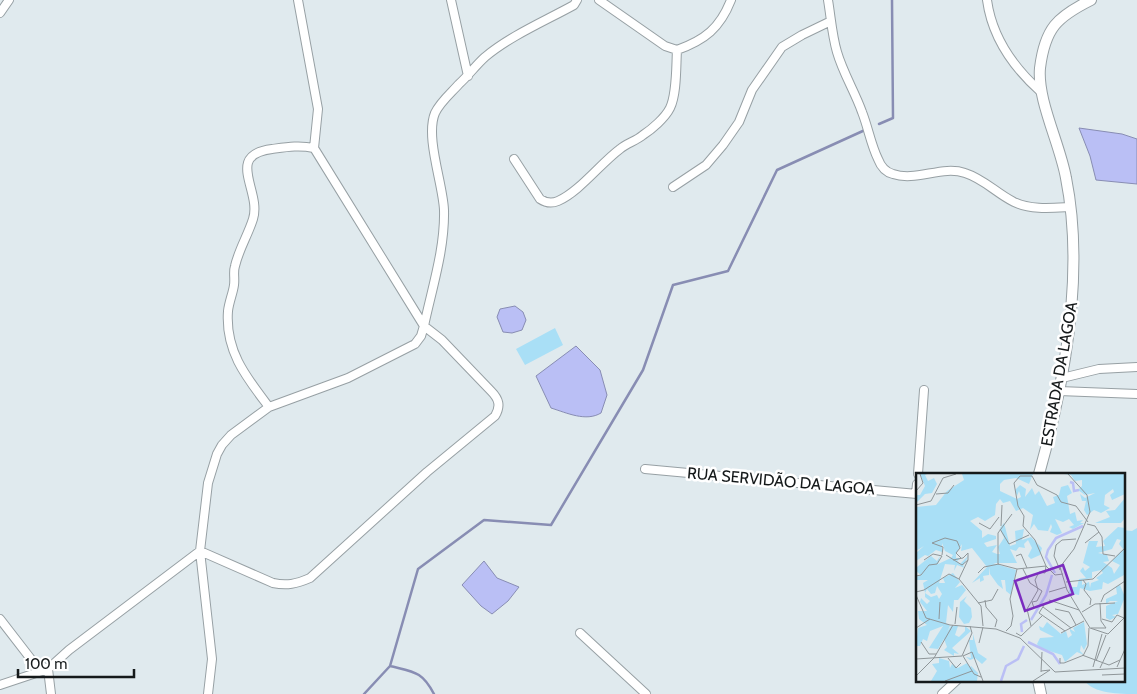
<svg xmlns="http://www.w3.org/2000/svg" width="1137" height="694" font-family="Cabin,sans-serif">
<rect width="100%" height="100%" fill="#e0eaee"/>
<path fill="#a9dff6" d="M555,328L563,345L525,365L516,349Z
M1137,528V694C1120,694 1093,694 1084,680H1123V530L1132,531Z"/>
<path fill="#babff5" stroke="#888db3" d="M1079,128L1122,134L1137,139V184L1096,180L1090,156Z
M515,306L523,312L526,320L522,330L512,333L503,332L497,317L500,309Z
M576,346L600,370L607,395L601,413C586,422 567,413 551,408L536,376Z
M484,561L497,578L519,587L508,601L492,614L481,606L462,585Z"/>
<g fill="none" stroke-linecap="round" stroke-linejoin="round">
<path stroke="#888db3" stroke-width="2.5" d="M879,124L893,118L892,0
M390,666C414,672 422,671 434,694
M364,694L390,666L418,569L484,520L551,525L643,370L673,285L728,271L777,170L865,130"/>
<g stroke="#97a0a4" stroke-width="10">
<path id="street" d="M451,0L468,76
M599,0L665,46L677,50C705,40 720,28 731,0
M828,0C831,18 832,35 837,52C843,73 855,92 862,112C868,127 871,145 878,159C881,167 885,172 893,174C916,182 942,165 965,173C984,179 996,193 1014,202C1031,210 1051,208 1070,207
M987,0C992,37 1014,68 1041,92
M0,13L9,0
M514,159L540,199C546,203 551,204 558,201C579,192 601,163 620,149C627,143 636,141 643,135C652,129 665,118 670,108C677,94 676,66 677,50
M673,187L706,165L723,145L739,122L752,90L782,47L802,35L831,21
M1062,378L1099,369L1137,367
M1059,391L1137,394
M269,407C246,377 225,351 228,311C229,302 233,293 234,285C235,278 233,272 235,266C239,249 248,235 253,219C262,191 224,155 272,149C287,147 299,145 314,148
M645,469L917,494
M918,474L924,390
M916,494L917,484
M0,619L34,663L48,669
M580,633L646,694
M0,685L48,669
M51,694L48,669L69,650L200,551L208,483L217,454L222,445L231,435L269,407L348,378L415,344L421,336L424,326C432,288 445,249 444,210C443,184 425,137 435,113C440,102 451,93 459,84C468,76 476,65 485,57C510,36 545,21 574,5L577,0
M208,694L212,659L200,551L273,583C287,586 296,584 310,578L427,472L495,416C501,406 499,399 491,391L442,340L424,326L314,148L318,109L298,0
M942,694L957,680"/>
</g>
<g stroke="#97a0a4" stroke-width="12">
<path id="secondary" d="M1039,474C1065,382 1085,273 1066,178C1060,144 1037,100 1040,68C1045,28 1057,17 1091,0
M1038,680L1041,694"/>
</g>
<use href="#street" stroke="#fff" stroke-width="8"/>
<use href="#secondary" stroke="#fff" stroke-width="10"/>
</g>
<g text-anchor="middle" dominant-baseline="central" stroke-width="5" stroke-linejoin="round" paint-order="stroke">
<g font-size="16" fill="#15191a" stroke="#fff">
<text transform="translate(1059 374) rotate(-80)">ESTRADA DA LAGOA</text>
<text transform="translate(781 481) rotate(5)">RUA SERVIDÃO DA LAGOA</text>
</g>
</g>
<g transform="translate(916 473)">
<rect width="209" height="209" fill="#e0eaee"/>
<path d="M4,1H11L9,2L12,8L18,5L21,11L16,20L9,21L0,30V22H4L9,13ZM46,1H117L113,11L100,5L88,7L84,11V18L101,26L105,24L103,18L101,23L99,17L104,12L110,16L109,24L116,15L119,22L123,18L131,33L139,30L137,24L143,22L145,14L152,12L156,20L151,23L154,41L159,39L161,48L167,47L164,50H168L157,56L153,54L158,52L153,46L147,49L139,46L146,60L141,62L134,59L136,54L135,51L132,58L122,57L118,51L114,57L117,42L107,35L100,38L94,28L87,30L84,26L80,31L79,42L69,48L62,44L54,48L66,58V65L72,61L80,63V66L68,70L71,74L81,72L76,79L81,81H84L82,74L88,65L84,55L88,50L94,73L100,71L99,58L108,56L106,67L115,64L126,75L124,82L115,86L112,83L116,75L112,67L108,71L109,75L103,74L100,78L94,76L101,90H77L100,97L95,122L90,118L89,107H85L87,116L82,112L74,101V94L73,102L67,103L68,107L64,109V105L56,110L71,94L56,75L45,78L46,71L40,81V85H45L41,88L44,91L53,82L47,93L49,95L41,92L38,98L39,92L29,91L23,110H29L27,105L37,100L44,109L39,115L46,112L50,117L42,127H38L37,139L32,132L30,150L34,153L31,159L35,153H42L39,162L43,164L49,158V153L55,158L36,175L43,181L38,180V183L28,177L31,174L28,166L22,176L13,175L27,153L14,158L11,168L7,166L4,173H0L2,155L11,152L3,146L2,138H11L4,129L5,125L11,131L14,128L9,124V120L15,124L21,122L23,126L26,121L21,113L19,120L15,121L11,116L9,120L7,110L12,107H1L0,104L5,102L0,98V80L8,73L0,78V34L20,32L31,18L48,7ZM26,70L29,78L37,82L35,85L22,91L24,83L21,88L15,83L1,94L0,88L9,82L12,83L20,77L26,79ZM148,1H209V21L196,27L194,22L198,19L197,16L189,22L188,32L194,35L185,40L178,37L171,42L168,37L170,28H166L164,21L169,25L179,20L169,22L162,17L166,13V7L159,8L155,2ZM209,25V45L205,50H179L194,44L190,38L199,37ZM202,54L209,55L208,102L192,111L187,109L186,116L174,118L164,115L163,122L153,120L154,114H161L163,106L170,105L164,98L167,94L169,98L174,94L167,90L173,68H182L180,74L189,73L187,68ZM201,66L205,67L203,71L207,76L196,88L204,92L198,101L196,95L187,89L193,88L191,82L182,80L196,76ZM185,97L187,100L180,105L183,107L175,110L174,115L173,109L166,112V107L176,105V99ZM204,112L209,124L202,141L196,142L200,144L194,147L190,145V133L202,128H194L190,131V126L201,121L200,114ZM51,123L48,128L55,135L56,144L53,150L48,151L43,144L44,129ZM131,149L145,161L150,158L152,165L156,162L154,158V156L159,159L157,155L168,149L171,171L168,177L165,172L164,178L168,182L161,179L149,189L146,182L124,175L121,171L124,165L138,164L124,157L123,153L127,155ZM57,161L62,180L71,186L66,191L59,185L54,187L50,184L55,185L53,167H57ZM23,185L33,188L34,195L36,191L42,195L51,190L54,194L51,197L55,193L62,200L61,208H15L21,198L16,191L23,190Z" fill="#a9dff6" fill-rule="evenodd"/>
<path fill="none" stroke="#babff5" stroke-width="2.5" d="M154,9L157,10L158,18L163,17M139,100L130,84L132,77L140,65L167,53M115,147L130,122L136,102M106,159L105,151L111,147M112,169L137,181L144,191M85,208L90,193L102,186L108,173"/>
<path fill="none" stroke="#8f9699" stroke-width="1" d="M152,1L171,22L174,39L158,76L144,94L151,117L174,155L192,161L209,144M0,18L7,10L4,1M20,21L32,20L38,12M0,32L15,28L27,5L40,1M96,41L82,60V91L101,96L130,93L139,102L147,101M63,50L74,56L83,44M171,51L179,53L186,64L187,81L199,83M85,53L86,32M84,56L93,71L113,62M169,70L183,59M26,82L27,74L16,70L29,65L41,68L44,75L40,80L45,85M30,82L46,92L52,87V80M100,83L105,81L111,95M37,87L47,85L52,80M52,87L43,106L65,133L67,153M107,96L114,110L126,118L121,128L116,129L118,135M144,97L138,83L140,72L146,67L160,66M123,99L129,100L130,93L119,67L107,53L108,43L102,33L98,10L104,3H116L121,12L141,22L145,29L160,33L172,49M62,100L68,94L83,91M0,103L5,102L13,92L21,91L26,83L17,81L8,87M167,107L170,111L168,117L175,126L174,132M150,109L177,106L209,75M0,119L8,117L33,101L43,106M133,119L150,114M0,122L10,145L34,152L80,156L104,165L139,199L209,195M69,127L70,134L81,147L79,154M133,127L163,137M185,129L188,122L209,108M62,130L76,127L82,116M128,132L123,140L149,158M127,134L155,155M139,136L153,139L160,152M166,139L179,131L199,130M23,146L24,129M186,146L196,149L201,142L208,145M39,151L41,134M115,153L111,136L122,117L119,107L123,99M0,155L14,146M175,155H190L185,148L184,130M90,158L95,153L97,143L94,126L101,96M100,160L105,163L126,143M145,160L168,148M5,169L13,181H20M63,170L67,154M166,182L193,192L204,187M47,183L56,179L67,208M47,183L58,201L65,204M167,183L172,173L173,155M32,185L40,195L45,190M144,185V190H148L168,182M0,186L46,183L56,160L54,153M180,188L190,162M177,194L186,161M201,194L209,176M184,195L194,174M125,199L126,179M186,202L209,201M0,203L18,185L37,152M29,208L56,198M117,208L134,197L125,198"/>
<path fill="#7b2cbf" fill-opacity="0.15" stroke="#7b2cbf" stroke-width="2.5" d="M147,92L157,121L109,138L99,108Z"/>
<rect width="209" height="209" fill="none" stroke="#15191a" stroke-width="2.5"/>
</g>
<path d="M18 669v8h116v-8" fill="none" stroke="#15191a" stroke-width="2.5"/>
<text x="25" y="669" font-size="15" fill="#15191a" stroke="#ffffff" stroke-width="4" paint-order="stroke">100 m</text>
</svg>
